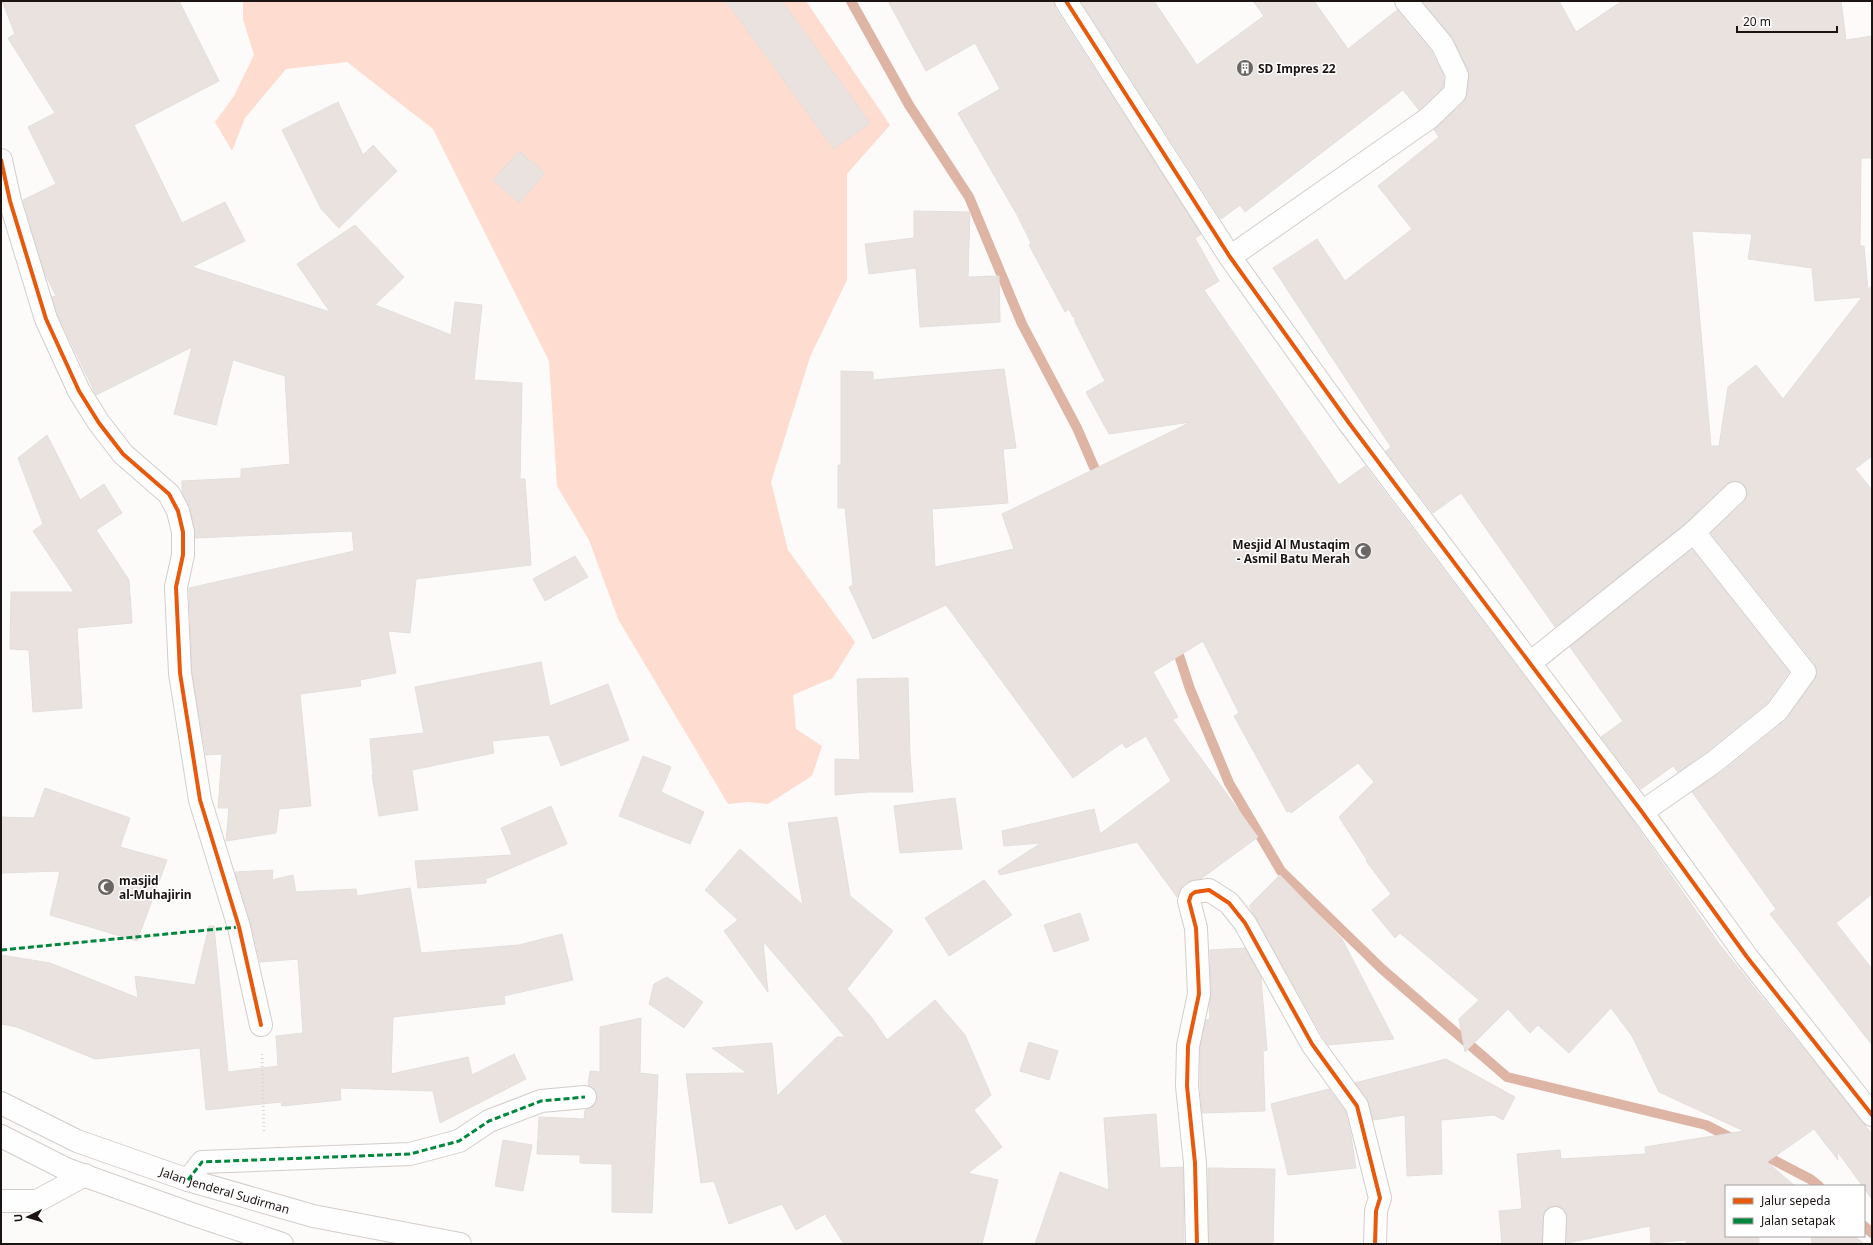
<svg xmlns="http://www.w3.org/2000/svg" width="1873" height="1245" font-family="'Noto Sans',sans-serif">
<rect width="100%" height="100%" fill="#fdfbf9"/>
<path fill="#fedcd0" d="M243,1H806L890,125L847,174V280L810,357L771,482L788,550L855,642L833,678L793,695L796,729L822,746L812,776L768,804L748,802L728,804L618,619L589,540L557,486L549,361L433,129L347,62L286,69L245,118L232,151L215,122L234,96L254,55L243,19Z"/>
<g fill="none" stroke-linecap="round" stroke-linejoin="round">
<path stroke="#deb4a4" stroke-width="10" d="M851,1L909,105L969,197L1022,324L1077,428L1100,481
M1175,643L1190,689L1229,783L1281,871L1382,969L1507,1077L1706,1125L1735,1140
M1760,1153L1810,1179L1819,1186
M1864,1226L1872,1233"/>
</g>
<path fill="#eae2df" stroke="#e4dfdc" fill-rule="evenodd" d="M2,1H179L219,81L134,125L182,223L225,202L245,241L192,267L330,312L297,264L355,225L404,277L375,305L451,335L455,302L482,305L474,380L522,383L520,479H525L531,565L416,579L410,633L388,631L396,673L360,680L361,686L300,694L311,806L279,809L276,833L226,841L229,808H218L222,754L206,755L192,672L189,588L354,551L352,531L196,538L190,508L182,492V481L241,478V469L290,464L285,376L233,360L216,425L174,414L192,347L96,395L58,315L52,297L56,296L45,274L23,200L56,184L28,127L55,113L8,38L15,34Z
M726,1H782L870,123L834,149Z
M888,1H1054L1055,8L1201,234L1195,238L1219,281L1204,290L1339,485L1365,466L1628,814L1720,945L1872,1134V1199L1837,1151L1838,1160L1814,1129L1767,1162L1795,1186H1726V1236H1759V1244H1686V1240L1651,1243L1650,1226L1567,1243L1566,1213L1561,1207L1555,1206L1549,1207L1544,1212L1542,1244H1502L1499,1211L1522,1209L1517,1154L1560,1150L1561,1159L1646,1154L1645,1147L1744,1131L1659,1092L1632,1036L1611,1008L1569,1053L1538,1025L1530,1033L1508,1009L1465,1052L1459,1019L1479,1000L1400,933L1395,938L1372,910L1391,894L1366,861L1367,860L1339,817L1374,782L1358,763L1291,813L1290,811L1287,812L1234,716L1239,713L1203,641L1153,672L1178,717L1173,720L1258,837L1202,878L1188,882L1183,885L1177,897L1137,842L1000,875L998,871L1041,843L1004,846L1002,831L1094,809L1100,834L1171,781L1146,736L1126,748L1122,743L1073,778L946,605L873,639L849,587L853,585L845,508H838V465H841V371L873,372V380L1004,369L1016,448L1003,449L1008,503L932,509L935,567L1014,549L1002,514L1191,422L1109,434L1086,392L1105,381L1075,322V317H1073L1069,309L1065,312L1029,245L1031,243L1016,213L958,113L1000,89L975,43L926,71Z
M1081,1H1154L1197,65L1264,16L1253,1H1314L1348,49L1397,10L1431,51L1444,77L1443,87L1419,110L1403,90L1245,212L1240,205L1221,219Z
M1422,1H1559L1576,32L1622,1H1841L1846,40L1872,36V158H1861L1860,246H1864L1868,290L1872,285V456L1855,469L1872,490V894L1836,923L1872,969V1045L1770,914L1776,909L1692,792L1722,772L1785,721L1815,679L1817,672L1815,664L1711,533L1744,502L1747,496V490L1744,485L1738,481H1732L1726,484L1686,523L1555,627L1461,493L1433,513L1386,451L1391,447L1273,268L1317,239L1345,281L1412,229L1378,186L1439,137L1434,130L1464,102L1467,94L1469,76L1468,70L1453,38ZM1692,231L1752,234L1748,259L1812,268L1815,301L1862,297L1783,399L1756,365L1728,387L1719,446H1711Z
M338,102L363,155L373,145L397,171L339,228L321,209L282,130Z
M519,151L545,173L519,203L493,180Z
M914,211L970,212L968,277L999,276L1000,322L920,327L916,268L869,274L865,244L914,238Z
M47,435L80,500L104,484L122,513L96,530L129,580L132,623L77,628L82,708L33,712L29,650L10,649L11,592H74L33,531L43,524L18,458Z
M1692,550L1789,672L1768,702L1706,752L1678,772L1673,766L1641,789L1601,737L1623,721L1570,647Z
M575,556L588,577L545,601L533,579Z
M541,662L550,706L608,684L629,740L561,766L549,735L492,741L494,753L412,770L418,810L379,816L372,775H373L370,739L424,733L415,687Z
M908,678L910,755L913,792H867L835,795V759L860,760L857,679Z
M643,756L671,767L661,792L704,812L690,844L619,816Z
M45,788L130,818L120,847L167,860L137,941L50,915L60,871L1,873V817L34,818Z
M955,798L962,849L900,853L894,806Z
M551,806L567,844L486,879V883L418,888L415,861L512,855L501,828Z
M837,817L850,896L893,931L847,989L872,1018L887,1040L935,1000L965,1035L991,1095L974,1110L1002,1147L968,1173L998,1180L982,1244H844L825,1214L796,1230L782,1204L729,1224L714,1181L701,1183L686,1074L747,1073L712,1048L772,1043L777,1096L837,1037H845L763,941L768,992L724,931L738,920L705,890L740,849L803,905L788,823Z
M273,870L272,880L293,875L296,892L356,889L357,896L410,888L421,953L519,945L562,934L573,980L504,996L505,1004L393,1017L391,1074L468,1057L472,1075L514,1054L526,1079L440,1123L433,1091L340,1088L341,1100L282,1106L281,1102L206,1110L200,1048L95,1059L17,1027L1,1024V955L50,963L138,998L135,976L195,985L209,926H214L228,1072L278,1066L276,1036L303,1033L298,959L260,962L251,923L235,872Z
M1280,875L1342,939L1394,1039L1328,1045L1323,1037L1249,906Z
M984,880L1012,915L949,956L925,918Z
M1080,913L1089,940L1054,952L1044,925Z
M1245,948L1261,977L1267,1050L1263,1051L1265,1111L1202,1113L1200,1086V1047L1206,1020L1210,1019L1209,1007L1211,993L1210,950Z
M667,977L703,1002L684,1028L649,1004L654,984Z
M641,1018L640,1073L658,1075L652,1213L612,1212V1164L580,1163V1155L537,1154L539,1117L584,1119L585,1110L592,1107L596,1103L597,1096L595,1090L588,1085L590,1071L600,1072V1027Z
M1029,1042L1058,1051L1049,1080L1020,1071Z
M1446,1059L1515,1097L1503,1120L1494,1115L1441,1120L1442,1174L1407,1176L1405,1115L1373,1120L1367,1099L1355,1083Z
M1329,1089L1345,1111L1351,1135L1356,1168L1288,1175L1271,1104Z
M1156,1114L1160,1168L1183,1167L1184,1244H1035L1060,1172L1109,1190L1104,1118Z
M503,1140L532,1145L523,1191L495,1186Z
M1208,1168L1275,1169L1273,1244H1209Z
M1811,1236H1855L1864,1244H1812Z"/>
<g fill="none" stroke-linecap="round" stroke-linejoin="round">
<g stroke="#d2cdca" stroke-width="24">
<path id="street" d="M1066,1L1230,257L1349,423L1642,812L1747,957L1872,1115
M1,160L10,201L46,319L79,391L99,423L123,454L169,494L178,511L183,532V555L176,587L180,673L200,800L239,927L261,1025
M1230,257L1429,118L1455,93L1457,75L1442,44L1406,1
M1530,663L1694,532
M1642,812L1714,762L1777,711L1805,672L1694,532L1735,493
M188,1180L202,1162L410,1154L459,1141L489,1121L541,1101L585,1097
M1,1201H37L85,1175
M1197,1244L1195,1163L1187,1086L1188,1046L1199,994L1196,928L1189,901L1191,895L1195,892L1209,890L1229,903L1245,923L1312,1044L1357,1106L1380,1198L1376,1211L1375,1244
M1554,1244L1555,1218"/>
</g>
<g stroke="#d2cdca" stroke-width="24">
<g id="highway">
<path id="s1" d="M1,1103L77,1141L188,1180L313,1216L460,1244"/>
<path d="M1,1136L66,1169L189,1213L282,1244"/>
</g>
</g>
<path stroke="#d8d7d7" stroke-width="2.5" stroke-dasharray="1 3" stroke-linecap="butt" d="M262,1054L264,1131"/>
<use href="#street" stroke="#fffefe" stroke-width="22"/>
<use href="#highway" stroke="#fffefe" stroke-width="22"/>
<path stroke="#00873e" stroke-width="3" stroke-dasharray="6 3" stroke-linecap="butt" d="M1,950L239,927
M188,1180L202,1162L410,1154L459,1141L489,1121L541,1101L585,1097"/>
<g stroke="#fff" stroke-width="6">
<path id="cycleway" d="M1066,1L1230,257L1349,423L1642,812L1747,957L1872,1115
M1,160L10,201L46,319L79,391L99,423L123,454L169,494L178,511L183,532V555L176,587L180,673L200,800L239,927L261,1025
M1197,1244L1195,1163L1187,1086L1188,1046L1199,994L1196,928L1189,901L1191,895L1195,892L1209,890L1229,903L1245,923L1312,1044L1357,1106L1380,1198L1376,1211L1375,1244"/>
</g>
<use href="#cycleway" stroke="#e8590c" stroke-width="4"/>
</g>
<defs>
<g id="building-disc" transform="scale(0.9)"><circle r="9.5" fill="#6b6563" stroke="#fff"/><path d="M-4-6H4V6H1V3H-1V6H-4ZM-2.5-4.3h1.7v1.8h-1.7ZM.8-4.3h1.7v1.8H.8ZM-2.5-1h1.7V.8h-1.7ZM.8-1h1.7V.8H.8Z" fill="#fff"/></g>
<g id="mosque-disc" transform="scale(0.9)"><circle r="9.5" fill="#6b6563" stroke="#fff"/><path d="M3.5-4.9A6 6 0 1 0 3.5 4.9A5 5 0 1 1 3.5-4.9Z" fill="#fff"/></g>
</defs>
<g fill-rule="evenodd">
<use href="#building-disc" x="1245" y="68"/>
<use href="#mosque-disc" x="1363" y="551"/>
<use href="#mosque-disc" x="106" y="887"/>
</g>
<g text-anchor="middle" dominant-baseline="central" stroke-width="3" stroke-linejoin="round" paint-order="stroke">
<g font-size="12" font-weight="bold" fill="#1c1412" stroke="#fff" text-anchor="start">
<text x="1258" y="68">SD Impres 22</text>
<text x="1350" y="544" text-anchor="end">Mesjid Al Mustaqim<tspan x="1350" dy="14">- Asmil Batu Merah</tspan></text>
<text x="119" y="880">masjid<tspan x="119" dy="14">al-Muhajirin</tspan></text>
</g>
<g font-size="12" fill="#1c1412" stroke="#fff">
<text stroke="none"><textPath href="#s1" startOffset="241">Jalan Jenderal Sudirman</textPath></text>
</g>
</g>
<rect width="1873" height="1245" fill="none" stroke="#1c1412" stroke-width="4"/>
<rect x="1725" y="1185" width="140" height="52" fill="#ffffff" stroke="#a4a1a0"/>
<rect x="1733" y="1198" width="20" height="6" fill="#e8590c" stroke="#a4a1a0"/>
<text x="1761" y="1205" font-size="12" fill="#1c1412">Jalur sepeda</text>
<rect x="1733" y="1218" width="20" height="6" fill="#00873e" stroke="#a4a1a0"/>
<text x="1761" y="1225" font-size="12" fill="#1c1412">Jalan setapak</text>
<g transform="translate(28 1217) rotate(265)" stroke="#ffffff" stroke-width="3" paint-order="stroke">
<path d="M0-3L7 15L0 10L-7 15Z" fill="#1c1412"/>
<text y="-6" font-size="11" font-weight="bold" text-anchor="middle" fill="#1c1412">U</text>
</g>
<path d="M1737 26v6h100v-6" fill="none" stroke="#1c1412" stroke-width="2"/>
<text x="1743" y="26" font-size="12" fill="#1c1412" stroke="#ffffff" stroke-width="3" paint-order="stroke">20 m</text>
</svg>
